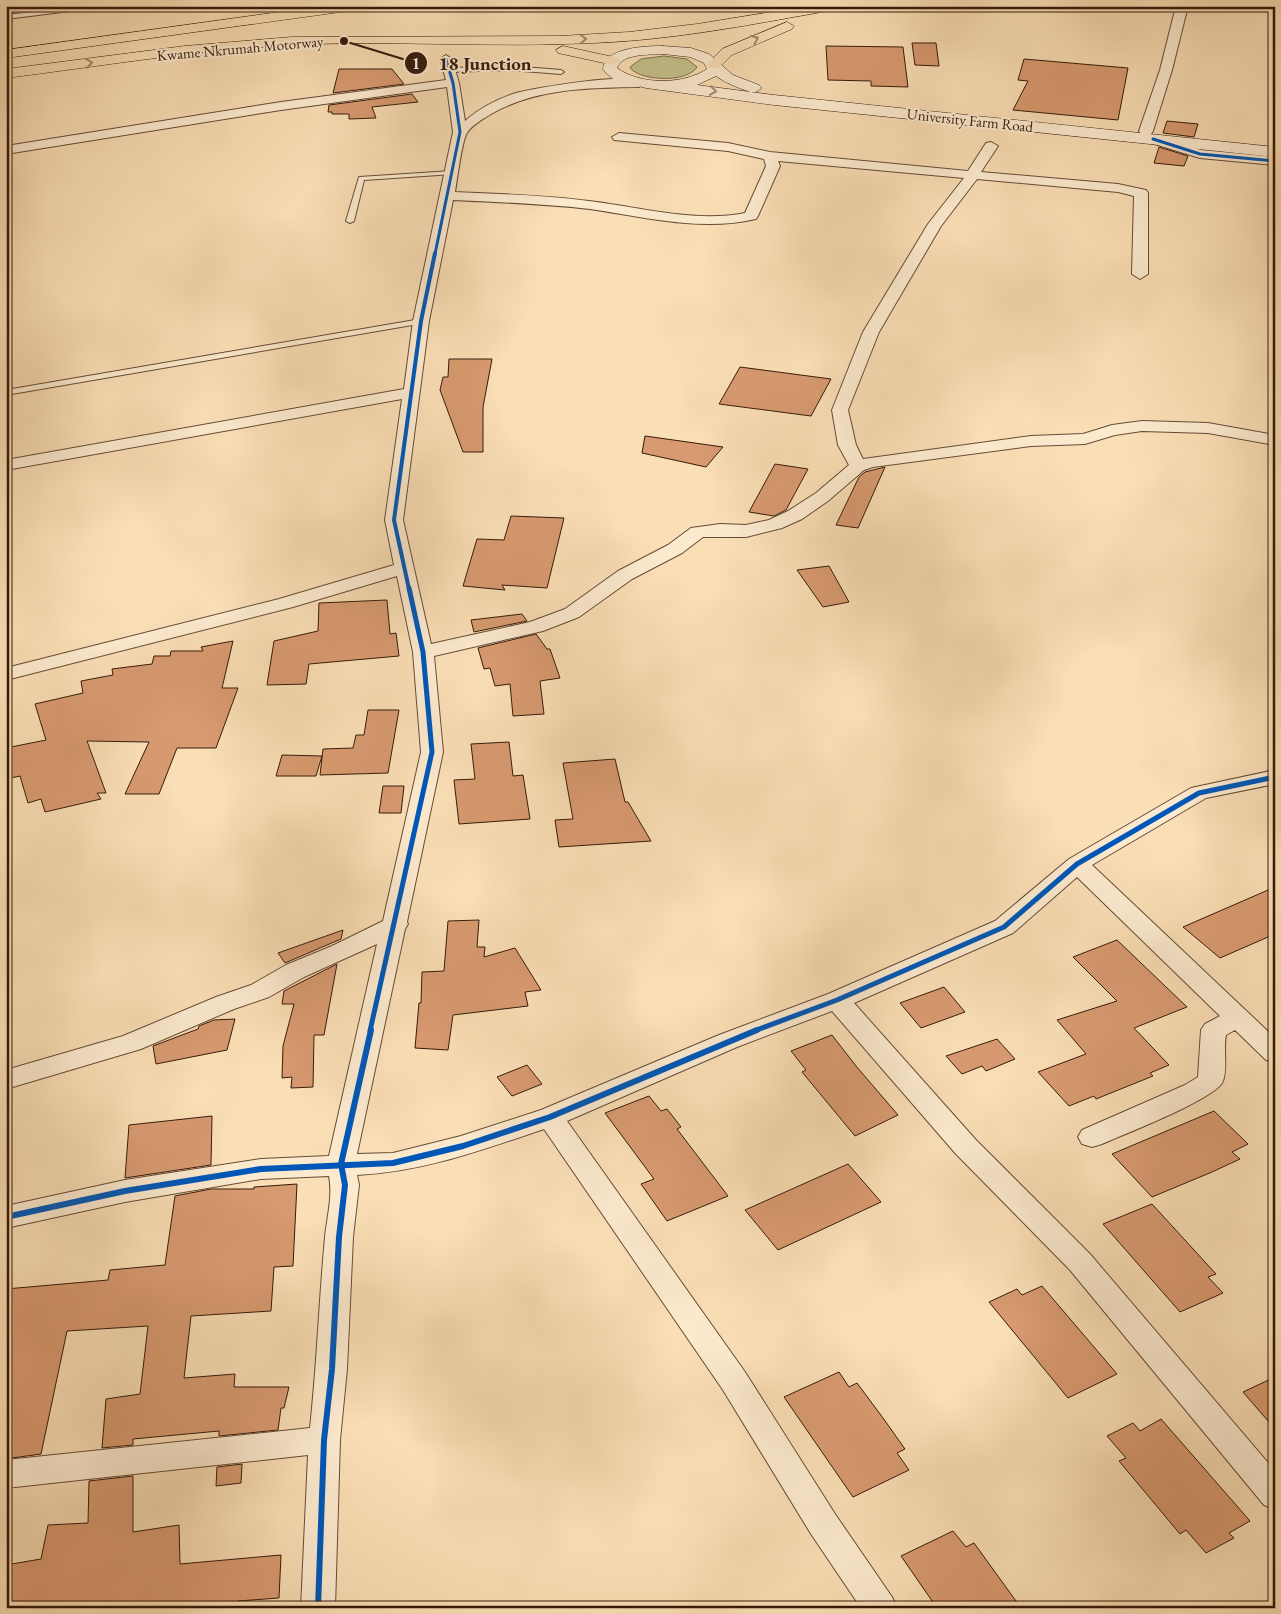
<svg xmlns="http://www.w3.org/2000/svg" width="1281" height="1614" font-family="'EB Garamond',serif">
<rect width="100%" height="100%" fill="#fadeb5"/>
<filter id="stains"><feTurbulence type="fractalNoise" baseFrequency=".004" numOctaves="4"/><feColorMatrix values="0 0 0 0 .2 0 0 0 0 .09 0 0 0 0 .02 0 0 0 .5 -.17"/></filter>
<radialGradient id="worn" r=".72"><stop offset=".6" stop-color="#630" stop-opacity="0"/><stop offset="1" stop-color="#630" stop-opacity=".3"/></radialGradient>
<path fill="#c4c08a" stroke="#7d6d4a" d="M664,56L687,59L697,67C687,83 643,81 631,69L630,67L641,59Z"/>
<path fill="#d89a70" stroke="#361a0a" d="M912,43H936L939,66L915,65Z
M826,46L903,47L908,87L871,86V81L828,80Z
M1024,59L1128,68L1118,120L1013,110L1028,81L1018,80Z
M339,69H392L404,84L333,93Z
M412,94L418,102L372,107L376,118L349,119V114H332V112H328L329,105Z
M1167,121L1198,124L1194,137L1163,133Z
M1159,147L1188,156L1184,166L1154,163Z
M449,359H492L483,407V452H463L440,390L443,377H448Z
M740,367L831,379L811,416L719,404Z
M645,436L723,447L706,467L642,453Z
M775,464L808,469L786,510L774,516L749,512Z
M885,467L858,528L836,525L859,477L865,472Z
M511,516L564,518L547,588L502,585L505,590L463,586L477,539L504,540Z
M829,566L849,602L823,607L797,570Z
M387,600L390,634L396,633L399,656L309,664L306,684L267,685L274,641L318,631L319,603Z
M522,614L527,621L474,632L471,620Z
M536,634L547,649H550L560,678L540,681L544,714L513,716L510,684L495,686L490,668L484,669L478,648Z
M233,641L222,688H238L216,748H177L159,794H125L149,742L87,741L106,793H97L101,799L45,812L41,799L28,803L20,776L6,779V748L46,740L35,704L83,693L81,681L113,675L112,669L152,664L154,656H170L171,651H203L201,647Z
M368,710H399L388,773L320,775L323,749L353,748L356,735H364Z
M509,742L513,776L523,775L530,819L459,824L454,780L475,779L471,744Z
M282,755L322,756L316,776H276Z
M615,759L625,802H628L651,841L559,847L555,820L573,819L563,763Z
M383,786H404L401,813H379Z
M1275,887V934L1220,958L1183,927Z
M479,920L477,947H485L484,957L515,948L541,990L525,992L528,1006L453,1015L448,1050L415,1048L419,1003H421L422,972L444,971L448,921Z
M343,930L341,939L285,963L278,953Z
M1117,940L1187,1007L1134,1028L1169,1065L1150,1073L1153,1076L1096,1099L1094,1096L1069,1106L1038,1072L1086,1054L1057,1020L1117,1001L1073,957Z
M337,964L324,1035H314L313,1087L291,1088L292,1077L282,1078L283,1046L294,1004H282L284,991Z
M944,987L965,1012L921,1028L900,1003Z
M235,1019L227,1050L156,1064L153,1046L198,1029L199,1026L214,1020Z
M832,1035L856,1066L898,1115L855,1136L802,1072L806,1070L791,1051Z
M997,1039L1015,1059L986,1071L982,1066L962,1074L946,1056Z
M527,1065L542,1084L512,1096L497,1077Z
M649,1096L661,1111L667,1109L681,1127L677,1129L728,1196L667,1221L641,1184L654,1179L605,1113Z
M1214,1111L1248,1144L1232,1152L1240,1159L1212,1172L1152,1197L1112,1154Z
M212,1116L211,1165L125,1178L129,1125Z
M848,1164L881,1202L778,1250L745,1210Z
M297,1184L293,1266L274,1267L271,1311L191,1316L184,1378L235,1374L234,1387H289L284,1408H281L278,1430L219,1436V1431L133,1439V1445L102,1448L106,1399L140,1394L148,1326L67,1331L41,1454L12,1458V1455L6,1456V1289L108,1280L110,1270L165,1265L175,1196L211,1189H254V1187Z
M1152,1204L1216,1274L1208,1277L1223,1293L1180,1312L1103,1224Z
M1042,1286L1117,1374L1068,1398L989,1302L1017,1289L1022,1295Z
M839,1372L849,1387L857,1383L883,1418L905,1449L897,1453L909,1470L853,1497L784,1397Z
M1275,1377V1429L1243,1392Z
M1161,1419L1250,1521L1229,1533L1234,1538L1206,1553L1186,1530L1180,1534L1119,1461L1126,1458L1107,1436L1133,1423L1140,1431Z
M242,1464L241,1483L216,1486L217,1467Z
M133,1476V1532L179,1525L180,1564L281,1555L279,1598L238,1601V1608H6V1565L41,1559L48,1525L88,1523L89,1481Z
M953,1531L966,1547L974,1543L1021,1608H937L901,1556Z"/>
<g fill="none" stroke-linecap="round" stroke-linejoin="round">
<g stroke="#674b35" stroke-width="2">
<path id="lane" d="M90,6H111L6,19V15Z
M510,66L561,70L564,72L561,74L510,70L449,72L446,70L449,68Z
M452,171L455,173L454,174L364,180L354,221L350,223L346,221L359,177Z
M421,319H424V323L6,395V390Z"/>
</g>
<g stroke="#674b35" stroke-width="2">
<path id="street" d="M1181,7L1187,10L1172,70L1153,131L1151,134H1141L1139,131L1160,70L1175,10Z
M446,55L452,59L459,83L465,121C480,108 497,99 516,93C534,88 634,71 645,83L639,87C589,88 536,88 491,114C483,119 472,125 467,133C462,140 457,181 455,192C499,194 544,195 589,201C639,207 695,223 745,213L766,166L764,159L728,151L614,140L612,137L619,133L728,143L770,152L968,171L986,143L991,142L998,146L981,172L1118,184L1146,190L1148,193V274L1140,279L1132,274L1134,196L1118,192L977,179L941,226L879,332L848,410L856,445L863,459L1031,436L1083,434L1112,425L1142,421L1208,423L1275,435V445L1208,433L1142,431L1115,435L1085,444L1031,446L873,467L864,470L828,501L802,519L782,528L746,537H703L682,553L632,579L579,617L543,631L434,656L443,752L407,922L408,924L405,929L357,1154L393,1153L461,1136L541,1110L719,1035L828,994L995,921L1069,859L1191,788L1275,770V784L1206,798L1092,865L1275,1038V1062L1266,1060L1235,1030L1226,1035C1223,1050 1228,1067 1223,1081C1218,1098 1122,1135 1102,1144L1092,1147L1082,1144L1078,1137L1082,1130L1185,1085L1198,1077L1201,1030L1205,1024L1220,1016L1077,877L1013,933L854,1003L976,1140L1090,1254L1275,1471V1509L1264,1505L1070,1270L956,1154L832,1011L737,1047L567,1121L745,1372L835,1514L892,1597L897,1608H861L811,1534L723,1390L544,1129C482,1150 422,1172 357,1175L359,1185L353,1237L347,1369L340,1440L335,1608H301L308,1455L6,1488V1460L310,1428C317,1364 319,1301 325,1237C327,1217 333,1196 329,1176L261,1179L125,1202L6,1228V1206L125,1180L261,1159L329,1156L377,944L304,977L269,997L234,1009L141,1049L6,1089V1070L123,1036L216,997L251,985L286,965L332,946L383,921L421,752L413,652L397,576L293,607L6,680V668L279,599L394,565L385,520L402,399L6,470V460L404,389L413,321L453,132L447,87L281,110L6,154V146L281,102L446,80L440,59ZM778,161L964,178L928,224L863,332L832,410L838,445L849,465L816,493L788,511L769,520L746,525L720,524L691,528L668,545L618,571L565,609L530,622L431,644L403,520L429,321L453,200C498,202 545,204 590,209C644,217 702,232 756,219L758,216L780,166Z
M1153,135L1201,150L1275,157V165L1200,158L1148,142L1146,139L1148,136Z"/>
</g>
<g stroke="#361a0a" stroke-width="1">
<path id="secondary" d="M663,46L691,48L709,54L733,75L759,85L762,88L754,93C741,89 727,84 716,76L697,85L774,95L1275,147V157L774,105L646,88L613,79L603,70C603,47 647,46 663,46ZM663,54L690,57L704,63L707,69C683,85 640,85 617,68C622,53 650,55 663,54Z"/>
</g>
<g stroke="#361a0a" stroke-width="1">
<path id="highway" d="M323,6H362L355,10L6,58V50Z
M808,6H840L833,10C754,24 674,40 593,43C493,48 393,40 292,45C197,50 101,66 6,78V69L185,46L292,37L560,36L629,32L697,24Z
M787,22L794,26L792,29L732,55L719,68H709L707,65L722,49Z
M563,46L618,58L620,61L613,65L558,53L556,50Z"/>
</g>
<use href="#lane" fill="#fceacf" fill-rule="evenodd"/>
<use href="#street" fill="#fceacf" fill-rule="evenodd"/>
<use href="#secondary" fill="#fceacf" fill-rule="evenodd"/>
<use href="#highway" fill="#fadeb5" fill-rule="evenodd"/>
<g stroke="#fceacf" stroke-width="5">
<path id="cycleway-far3" d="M1153,139L1200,154L1275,161
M435,254L460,132L453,83L446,59"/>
</g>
<g stroke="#fceacf" stroke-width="6">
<path id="cycleway-far2" d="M409,589L394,520L421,321L435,253"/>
</g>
<g stroke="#fceacf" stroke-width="8">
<path id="cycleway-far1" d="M370,1031L432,752L423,652L409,588
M754,1031L837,1000L1004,927L1077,864L1199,793L1275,777"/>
</g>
<g stroke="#fceacf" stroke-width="9">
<path id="cycleway" d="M6,1217L125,1191L261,1169L393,1163L463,1146L550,1117L757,1030
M318,1608L324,1440L332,1369L339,1237L345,1185L341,1164L371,1030"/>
</g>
<use href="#cycleway-far3" stroke="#0057b8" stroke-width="3"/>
<use href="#cycleway-far2" stroke="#0057b8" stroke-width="4"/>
<use href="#cycleway-far1" stroke="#0057b8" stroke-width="5"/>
<use href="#cycleway" stroke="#0057b8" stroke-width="6"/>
</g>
<defs><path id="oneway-chevron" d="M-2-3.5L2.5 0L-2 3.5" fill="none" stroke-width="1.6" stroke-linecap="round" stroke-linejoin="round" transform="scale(1.25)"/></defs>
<g stroke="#a28668">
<use href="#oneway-chevron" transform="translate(583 39) rotate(-3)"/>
<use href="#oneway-chevron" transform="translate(755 39) rotate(-24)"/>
<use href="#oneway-chevron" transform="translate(89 63) rotate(-7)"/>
</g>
<use stroke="#a38c76" href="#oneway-chevron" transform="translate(713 91) rotate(8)"/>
<g text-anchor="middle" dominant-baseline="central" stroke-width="4" stroke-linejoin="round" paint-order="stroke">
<g font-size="15" fill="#361a0a" stroke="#fceacf">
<text transform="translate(240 48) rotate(-5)">Kwame Nkrumah Motorway</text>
<text transform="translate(970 120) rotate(6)">University Farm Road</text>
</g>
</g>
<path fill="none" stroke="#361a0a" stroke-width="2" d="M344 41L416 63"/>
<g fill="#361a0a" stroke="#fceacf" stroke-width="2">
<circle cx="344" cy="41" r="5"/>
<circle cx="416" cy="63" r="12"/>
</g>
<g font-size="15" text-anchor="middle" font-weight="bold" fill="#fff">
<text x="416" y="69">1</text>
</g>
<g font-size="19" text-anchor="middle" font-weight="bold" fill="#361a0a" stroke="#fceacf" stroke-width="4" stroke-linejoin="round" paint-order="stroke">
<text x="485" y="70">18 Junction</text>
</g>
<rect width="1281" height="1614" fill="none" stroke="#fadeb5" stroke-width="25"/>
<rect x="8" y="8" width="1266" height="1599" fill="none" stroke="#361a0a" stroke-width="2.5"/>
<rect x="12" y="12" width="1256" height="1589" fill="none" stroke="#361a0a"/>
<rect width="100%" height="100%" filter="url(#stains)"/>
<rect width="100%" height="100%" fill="url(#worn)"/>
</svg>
